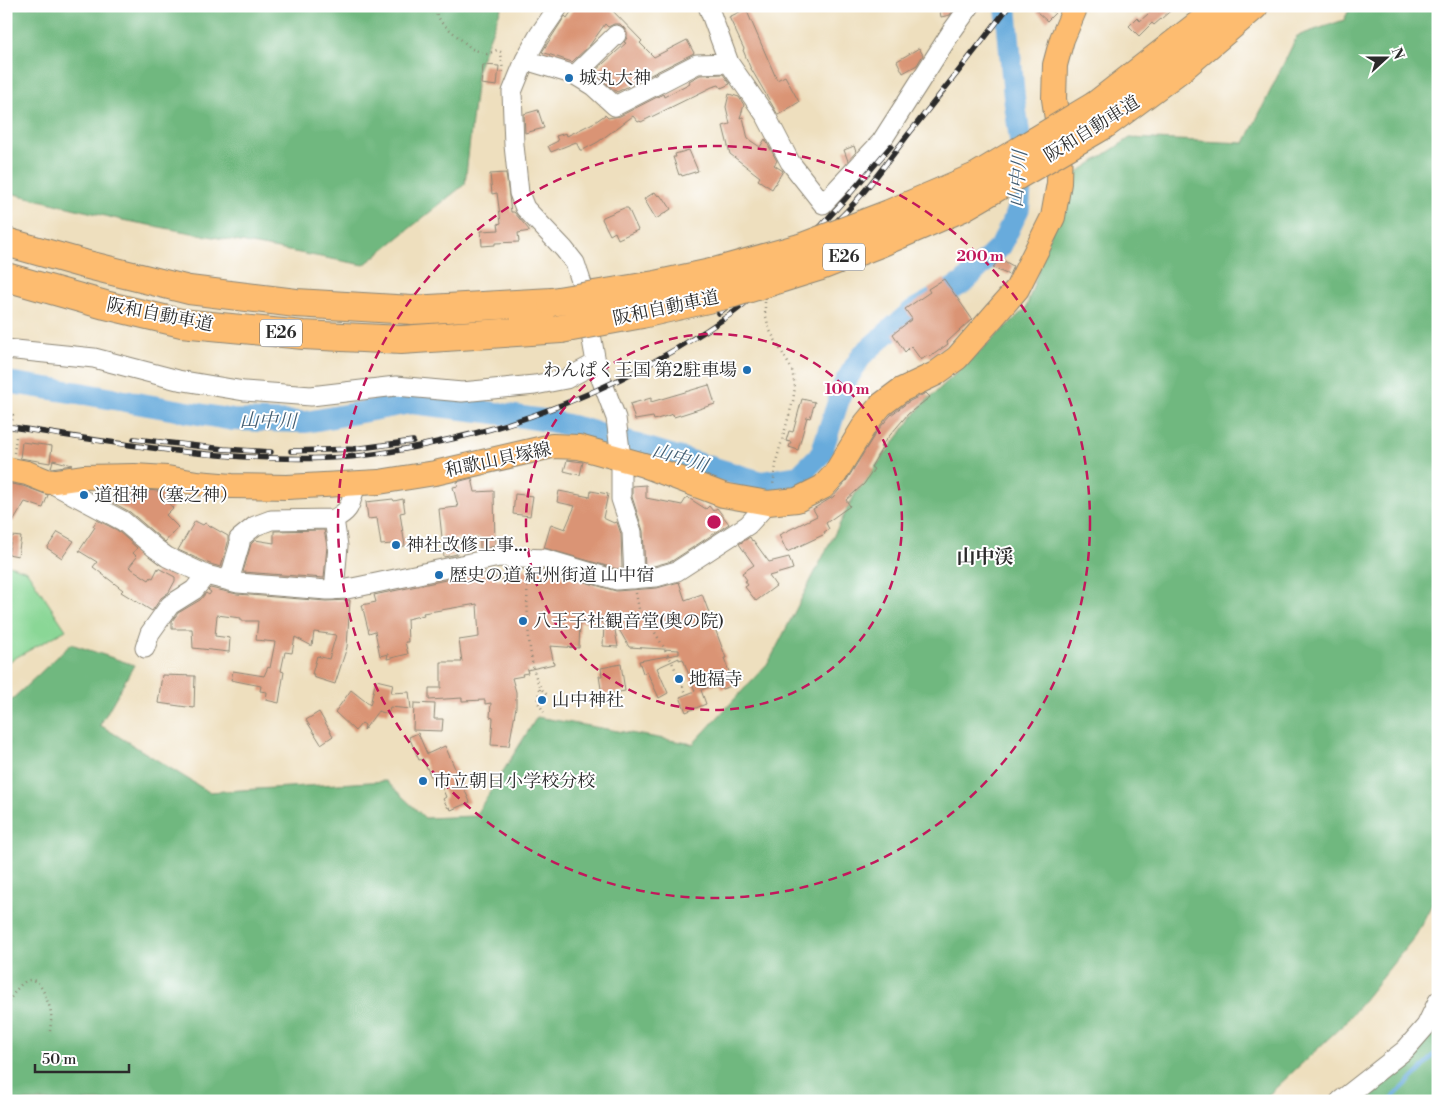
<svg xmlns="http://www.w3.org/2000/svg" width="1444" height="1107" font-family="'Libre Bodoni','Noto Serif JP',serif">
<rect width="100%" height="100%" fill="#fff"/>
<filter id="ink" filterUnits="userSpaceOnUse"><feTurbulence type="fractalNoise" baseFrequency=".02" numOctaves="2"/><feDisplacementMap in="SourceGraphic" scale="10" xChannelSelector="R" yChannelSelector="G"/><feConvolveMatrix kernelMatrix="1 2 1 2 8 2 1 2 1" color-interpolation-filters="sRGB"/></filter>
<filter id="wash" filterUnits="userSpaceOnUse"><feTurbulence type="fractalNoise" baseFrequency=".0096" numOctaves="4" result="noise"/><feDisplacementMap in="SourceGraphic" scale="20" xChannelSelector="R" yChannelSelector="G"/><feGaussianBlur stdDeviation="1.12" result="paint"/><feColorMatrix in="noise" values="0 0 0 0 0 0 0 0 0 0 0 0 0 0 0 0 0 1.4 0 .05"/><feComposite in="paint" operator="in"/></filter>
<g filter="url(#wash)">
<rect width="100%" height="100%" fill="#eedfbe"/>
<path fill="#8ad796" stroke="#5a8160" d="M6,564L27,571L66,630L6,663Z"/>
<path fill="#6fb87f" stroke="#4d7255" d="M6,6H502L478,67L465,184L364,265L122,220L6,192Z
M1351,6H1438V892L1416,935L1346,1022L1262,1101H6V705L71,644L134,665L100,725L209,792L386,781L425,818L475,816L537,717L693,744L769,662L855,494L921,406L1026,308L1069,178L1130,138L1245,143L1297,36L1344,20Z
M1438,1018V1101H1358L1417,1056Z"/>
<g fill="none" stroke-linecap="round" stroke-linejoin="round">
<path stroke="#67abdc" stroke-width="4" d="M1389,1101L1422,1069L1438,1050"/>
<path stroke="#67abdc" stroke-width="22" d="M6,382L85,394L233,420L306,422L411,403L488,412L550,421L584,429L761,482L799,476L821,454L844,384L862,355L912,311L963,283L1001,246L1019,208L1023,161L1014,97L1006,6"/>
</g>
<g id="blocks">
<path fill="#da9474" d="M575,6H608L642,41L640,43L654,57L687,40L694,53L617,92L593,73L626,43L624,42L627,38V32L624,28L620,24H614L608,27L605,24L590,45L572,62L542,52L565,16L567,18Z
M939,6H956L950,15L941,17Z
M1040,6H1047L1055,13L1047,21L1037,12Z
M1157,6H1176L1154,25L1152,23L1139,36L1129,26L1137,18L1140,21Z
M746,9L777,80L785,76L799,102L778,115L750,67L743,50L744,49L729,17Z
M919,48L923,55L917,65L903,73L897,61Z
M483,65L499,66L497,86L481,84Z
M723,74L730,84L721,88L719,85L712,87L641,122L640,121L638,122L633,116L598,142L583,150H580L576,142L551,152L548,146L558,141L556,136L566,133L567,136L595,122L605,115L608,118L620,116L663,94L664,97L690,83L689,81L700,75Z
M729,94L739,97L744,105L740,118L743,117L748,139L760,147L765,139L777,161L774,165L783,171L772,189L758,180L760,177L730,154L723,126L730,124L726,107Z
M538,110L544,128L525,133L524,114Z
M854,146L856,152L848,161L844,150Z
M689,150L698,171L682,176L681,174L679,175L673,157H676L675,154Z
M506,173L511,212H514L530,231L518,233L519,242L495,243V245L482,246L481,231L499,230L498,224L501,223L497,193L492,194L490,174Z
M655,192L658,196L660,195L663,199L664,198L671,209L656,219L644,199Z
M624,208H628L638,230L618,239L615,232L610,235L602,219L603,217Z
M999,258L1013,266L1009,275L993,268Z
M944,279L972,319L947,342L948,344L930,357L928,355L921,360L911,346L905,352L893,334L912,319L905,309L930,292L928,289Z
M709,385L715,404L674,417L673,414L654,420L653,417L635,420L630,404L651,398V402Z
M926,393L930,397L908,414L880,447L882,448L871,467L874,469L864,484L846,500L850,506L826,523L829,529L824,532L825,534L787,552L779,535L817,516L813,509L833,497L845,483L877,431L891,415L908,402Z
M802,399L815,402L810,418L807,417L798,450L789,447L791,442L786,441L789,431L793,432Z
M22,442L52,446L50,463L20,458Z
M53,460L72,465L51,468Z
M567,460L583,462L580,475L564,471Z
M472,478L475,492L494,491L495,546L480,549V538L455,539L457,554L444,557L439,509L458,507L453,487L458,486L457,482Z
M6,483L23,486L48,495L43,508L25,502L13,522L6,518Z
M646,485V498L682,505L687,497L706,509L709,506L713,511L717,508L729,524L672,561L654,566L645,567L643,531L632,497V486Z
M118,490H123L136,499L145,490L160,491L165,496L163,498L173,508L166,515L178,527L165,542L130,512L110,501Z
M559,491L590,497L591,491L608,494L603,518L614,523L617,522L621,534L622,568L617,569L544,548L551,524L565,529L575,506L557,502Z
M515,494L533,496L530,516L513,514Z
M393,499L394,501L403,499L405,512L400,513L405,546L396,547L392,546V544L381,545L377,518L368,519L366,502Z
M97,520L117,530L137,548L133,553L137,557L129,567L149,580L151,577L153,578L158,568L175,577V581L169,592L161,598L152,611L121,592L123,590L93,567L97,562L79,551L95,527L93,526Z
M195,521L203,525L205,523L228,536V543L221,567L210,564L178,550Z
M324,530L327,546L324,578L243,572L251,544L255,540L274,543V531Z
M58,532L74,541L62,558L47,548Z
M12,536L21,537L18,556L8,554Z
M750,537L752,541L753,540L769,562L789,557L793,569L769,576L776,586L756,601L745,587L748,585L745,581L747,580L742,573L754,565L739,544Z
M507,569L543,570L616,591L657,588L679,582L685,600L702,594L726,658H724L734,685L722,689L720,683L701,690L706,704L686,712L680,697L695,691L683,659L679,660V658L657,668L668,693L659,698L647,672L643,673L639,661L679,654V650L629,647L613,619L618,647L603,646L604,622H580L579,648L550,646L554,664L527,670L528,673L522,674L523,676L512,678L516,692V707L509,746L491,745L493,718L490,717L491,703L485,704V700L462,701V698L429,700V688H441V662H462L459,640L479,637L477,604L423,613L424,615L407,619L408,642H405L408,654L387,659L388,654L380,656L375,631L369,633L362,605L376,602L374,595L470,575L496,572V579L505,580Z
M210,588L237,594L326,601L350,600L347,647L335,684L313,677L314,674H312L317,656L329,659L336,635L314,632L312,646L295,637L292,653L285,652L281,671L284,672L279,703L266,700L267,692L260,691L261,686L231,680L233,671L264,676L268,667L270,668L275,642L256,640L258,621H241V618L217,615L215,636L230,638L229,652L193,648L192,629H172V621L178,613L200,600L206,593L209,595L211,592L208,590Z
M621,664L625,691L602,695L599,676H602L601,668Z
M162,675L195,676L194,708L158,703Z
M376,680L393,684L391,693L409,692L411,709L390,707L388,714L378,711L364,730L365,725L362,723L355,731L335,712L351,690L370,705Z
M414,703L435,704L434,719H443L442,731L413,730Z
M319,712L333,736L321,744L306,720Z
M418,733L427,754L445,746L470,802L451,810L450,807L448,808L443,799L446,797L437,776L432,779L423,759L419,760L409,737Z"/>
</g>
</g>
<g filter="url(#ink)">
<use href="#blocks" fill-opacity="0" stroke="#8c8574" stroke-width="1"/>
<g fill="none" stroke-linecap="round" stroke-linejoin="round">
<g stroke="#8c8574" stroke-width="21">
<path id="minor" d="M559,6L539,35L525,60L512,92L514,145L519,193L525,208L564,249L575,263L582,284L597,368L616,418L621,458V499L632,532L634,579
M708,6L729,63
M525,60L575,75L593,86L615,106L697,64L729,63L766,116L790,162L823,204L881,142L952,31L970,6
M575,75L616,35
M6,349L94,358L178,380L244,391L311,396L396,386L462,392L535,385L566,379L596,363
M49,482L123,521L155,548L167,557L206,575L238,583L327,590L347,589L362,586L499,557L545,559L616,580L656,577L677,571L748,525L768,503
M229,581L240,543L239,539L255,526L271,520L334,519
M334,590L338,546L334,519C355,508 348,502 357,484
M145,648L150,633L170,605L194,590L206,575
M1340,1101L1405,1050L1426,1026L1438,1001"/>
</g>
<g stroke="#8c8574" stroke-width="26">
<path id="major" d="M6,469L27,473L49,482L83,477L134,476L167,478L197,483L232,486L287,487L379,482L435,473L552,446L579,447L644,465L723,495L768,503L797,500L823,487L835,474L866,423L881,405L901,390L935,374L957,358L1017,289L1053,217L1059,183L1060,139L1054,99L1055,65L1062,39L1076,6"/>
</g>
<g stroke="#8c8574" stroke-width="30">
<path id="highway" d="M1096,105L1223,6
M1104,125L1181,68L1254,6
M6,242L84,264L189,290L296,303L412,310L552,302
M6,277L105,305L181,323L303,335L401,340L561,329"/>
</g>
<path stroke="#8c8574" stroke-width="2.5" stroke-dasharray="1 4" stroke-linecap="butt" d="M431,6L442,23L472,49L487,54L497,50L501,52L503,73
M765,302V312L769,329L792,370L795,387L793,401L777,458L773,485
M6,414L10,415
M6,431H8
M14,453L16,437
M527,572C528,597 524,686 550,696
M636,593L639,609L646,617L671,660L686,693
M540,689L537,701L544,712
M6,1006C16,988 32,964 45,995C47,1001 51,1008 51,1014C52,1020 50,1027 50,1033"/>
<use href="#minor" stroke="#fff" stroke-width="19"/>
<use href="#major" stroke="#fdbc6f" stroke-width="24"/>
<use href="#highway" stroke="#fdbc6f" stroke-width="28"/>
<g stroke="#2b2b2b" stroke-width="5.5">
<path id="rail" d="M719,313L771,271L821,226L847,197L891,146
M6,426C113,443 220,462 328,458C364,457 399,451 433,443C542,421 643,375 734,312C745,304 755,294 765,285C792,263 819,239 844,214C867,191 887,162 907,136C941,93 976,50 1009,6
M134,439L224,449L271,452
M291,451L354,449L413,441"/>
</g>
<use href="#rail" stroke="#fff" stroke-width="4" stroke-dasharray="11" stroke-linecap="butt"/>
<g stroke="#8c8574" stroke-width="30" stroke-linecap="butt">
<path id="highway-bridge" d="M552,302L655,285L711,273L800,248L889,214L976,177L1096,105
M561,329L642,314L734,293L818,267L880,243L961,208L1104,125"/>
</g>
<path stroke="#8c8574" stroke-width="2.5" stroke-dasharray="1 4" stroke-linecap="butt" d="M8,431L11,432L13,415H10"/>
<use href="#highway-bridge" stroke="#fdbc6f" stroke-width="28"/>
</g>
</g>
<g fill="none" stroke="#c2185b" stroke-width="2.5" stroke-dasharray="9 6">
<circle cx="714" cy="522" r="188"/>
<circle cx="714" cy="522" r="376"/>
</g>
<g fill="#1f6fb2" stroke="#fff" stroke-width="2">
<circle cx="569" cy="78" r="5"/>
<circle cx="747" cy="370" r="5"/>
<circle cx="84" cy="495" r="5"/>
<circle cx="396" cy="545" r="5"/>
<circle cx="439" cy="575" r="5"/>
<circle cx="523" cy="621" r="5"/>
<circle cx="679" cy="679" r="5"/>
<circle cx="542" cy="700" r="5"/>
<circle cx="423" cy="781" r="5"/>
</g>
<g text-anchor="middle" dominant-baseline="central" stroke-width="4" stroke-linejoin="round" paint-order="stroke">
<g fill="#fff" stroke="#6b6b6b" stroke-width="1">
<rect x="823" y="243.5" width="42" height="27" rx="4"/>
<rect x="260" y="319.5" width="42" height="27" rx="4"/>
</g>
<g font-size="16" font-weight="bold" fill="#2b2b2b">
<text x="844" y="257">E26</text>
<text x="281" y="333">E26</text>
</g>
<g font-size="18" fill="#2b2b2b" stroke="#fff" text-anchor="start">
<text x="579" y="78">城丸大神</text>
<text x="737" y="370" text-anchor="end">わんぱく王国 第2駐車場</text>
<text x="94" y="495">道祖神（塞之神）</text>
<text x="406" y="545">神社改修工事…</text>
<text x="449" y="575">歴史の道 紀州街道 山中宿</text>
<text x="533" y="621">八王子社観音堂(奥の院)</text>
<text x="689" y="679">地福寺</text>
<text x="552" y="700">山中神社</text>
<text x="433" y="781">市立朝日小学校分校</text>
</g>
<g font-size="18" fill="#2b2b2b" stroke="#fff">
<text transform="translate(1092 129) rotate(-32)">阪和自動車道</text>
<text transform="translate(666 308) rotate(-12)">阪和自動車道</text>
<text transform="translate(160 315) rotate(11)">阪和自動車道</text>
<text transform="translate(498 460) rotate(-12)">和歌山貝塚線</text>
</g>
<g font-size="19" font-style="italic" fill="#435e72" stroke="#fff">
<text transform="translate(1018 179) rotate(-85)">山中川</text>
<text transform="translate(268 421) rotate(1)">山中川</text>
<text transform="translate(680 458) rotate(17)">山中川</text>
</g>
<g font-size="19" font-weight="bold" fill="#2b2b2b" stroke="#fff">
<text x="985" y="557">山中渓</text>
</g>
</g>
<circle cx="714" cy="522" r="8" fill="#c2185b" stroke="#fff" stroke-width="2.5"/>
<g font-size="15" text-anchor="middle" font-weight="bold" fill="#c2185b" stroke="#fff" stroke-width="4" stroke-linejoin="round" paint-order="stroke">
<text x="980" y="261">200 m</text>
<text x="847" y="394">100 m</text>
</g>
<rect width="1444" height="1107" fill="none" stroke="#fff" stroke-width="25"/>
<g transform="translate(1386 58) rotate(69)" stroke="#ffffff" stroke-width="4" paint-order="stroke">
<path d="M0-4L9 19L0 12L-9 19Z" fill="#2b2b2b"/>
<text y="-8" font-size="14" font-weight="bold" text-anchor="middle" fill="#2b2b2b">N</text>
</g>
<path d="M35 1064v8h94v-8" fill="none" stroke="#2b2b2b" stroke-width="2.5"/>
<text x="42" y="1064" font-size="15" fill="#2b2b2b" stroke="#ffffff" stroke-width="4" paint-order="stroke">50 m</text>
</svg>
